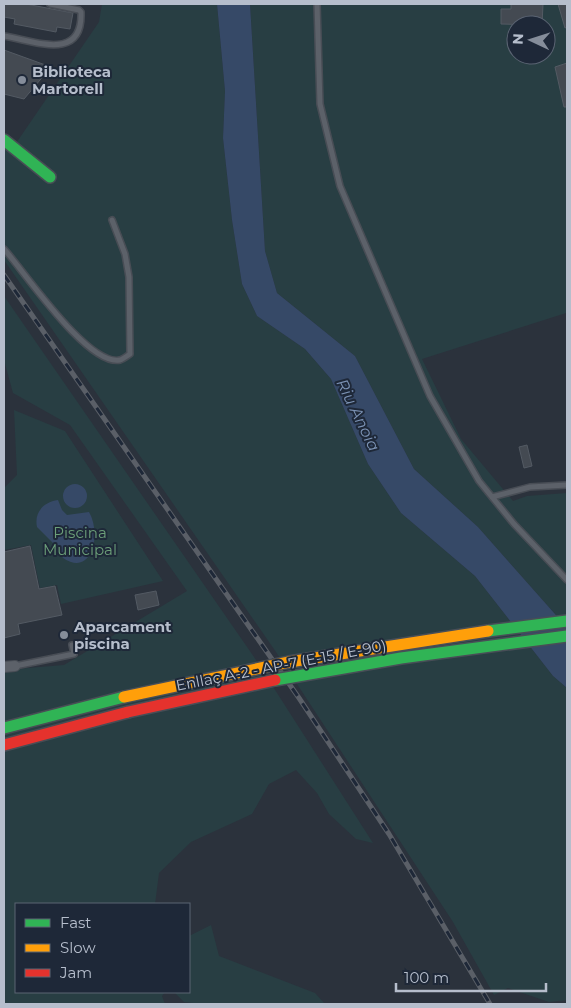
<svg xmlns="http://www.w3.org/2000/svg" width="571" height="1008" font-family="Montserrat,sans-serif">
<rect width="100%" height="100%" fill="#2b323c"/>
<path fill="#283e43" fill-rule="evenodd" d="M102,4H217L225,91L223,138L232,220L242,284L257,316L305,349L331,379L368,464L401,513L475,576L553,676L567,688V1000L549,1002L508,988L494,995L453,922L276,652L4,260V147L10,152L99,22Z
M250,4H567V315L566,313L422,359L461,439L513,501L527,496L567,493V630L555,614L478,527L414,469L355,356L277,293L265,251ZM516,25H546V55H516Z
M4,296L254,657L373,843L356,839L329,814L317,793L296,770L269,784L252,814L191,842L159,873L155,904H16V992H165L162,996L165,1004H4V670L64,665L187,591L70,425L13,393L4,360Z
M14,410L65,431L163,581L61,604L57,585L40,588L31,545L4,550V488L17,475Z
M211,925L219,956L315,993L325,1004H201L184,1002L174,992H189V936Z"/>
<path fill="#364967" d="M217,4H250L265,251L277,293L355,356L414,469L478,527L555,614L567,630V688L553,676L475,576L401,513L368,464L331,379L305,349L257,316L242,284L232,220L223,138L225,91Z
M63 496a12 12 0 1 1 24 0a12 12 0 1 1-24 0Z
M58,500L62,510L67,515L89,512C102,534 92,578 63,558L55,545L37,527C34,513 43,502 58,500Z"/>
<path fill="#444a52" stroke="#535a63" d="M4,4H26L73,13L70,29L57,27L56,32L14,24L15,19L4,17Z
M511,4H543L542,25L501,24V9H511Z
M558,4H567V27L565,28Z
M4,50L51,67L24,99L4,94Z
M567,63V107H564L555,67Z
M527,445L532,466L524,468L519,447Z
M30,546L39,589L55,586L62,615L18,624L20,634L4,638V552Z
M156,591L159,605L138,610L135,595Z"/>
<g fill="none" stroke-linecap="round" stroke-linejoin="round">
<g stroke="#484d55" stroke-width="8">
<path id="lane" d="M317,4L320,104L340,186L430,396L479,481L514,524L567,580
M4,36C35,41 83,62 81,12L79,10L50,4
M4,249C24,271 88,367 120,360C123,359 127,356 130,354L129,277L125,254L112,220
M492,497L530,487L567,485
M15,666L74,654L72,645"/>
</g>
<g stroke="#484d55" stroke-width="12">
<path id="street" d="M4,667L15,666"/>
</g>
<g stroke="#484d55" stroke-width="14">
<path id="fast" d="M4,140L50,177
M4,728L124,697"/>
</g>
<g stroke="#484d55" stroke-width="14">
<path id="jam" d="M4,745L128,712"/>
</g>
<use href="#lane" stroke="#5c6169" stroke-width="5"/>
<use href="#street" stroke="#5c6169" stroke-width="10"/>
<use href="#fast" stroke="#30b455" stroke-width="11"/>
<use href="#jam" stroke="#e5322d" stroke-width="11"/>
<g stroke="#5a5f67" stroke-width="5">
<path id="rail" d="M4,275L299,698L389,834L490,1004"/>
</g>
<use href="#rail" stroke="#1e2838" stroke-width="3" stroke-dasharray="9" stroke-linecap="butt"/>
<g stroke="#484e57" stroke-width="14" stroke-linecap="butt">
<path id="fast-bridge" d="M488,631L567,621
M275,680L401,658L567,636"/>
</g>
<g stroke="#484e57" stroke-width="14" stroke-linecap="butt">
<path id="slow-bridge" d="M124,697L289,662L488,631"/>
</g>
<g stroke="#484e57" stroke-width="14" stroke-linecap="butt">
<path id="jam-bridge" d="M128,712L275,680"/>
</g>
<use href="#fast-bridge" stroke="#30b455" stroke-width="11"/>
<use href="#slow-bridge" stroke="#ff9f0a" stroke-width="11"/>
<use href="#jam-bridge" stroke="#e5322d" stroke-width="11"/>
</g>
<g fill="#858d9a" stroke="#1e2838" stroke-width="2">
<circle cx="22" cy="80" r="5"/>
<circle cx="64" cy="635" r="5"/>
</g>
<g text-anchor="middle" dominant-baseline="central" stroke-width="4" stroke-linejoin="round" paint-order="stroke">
<g font-size="15" font-weight="bold" fill="#b6becc" stroke="#1e2838" text-anchor="start">
<text x="32" y="71">Biblioteca<tspan x="32" dy="17">Martorell</tspan></text>
<text x="74" y="626">Aparcament<tspan x="74" dy="17">piscina</tspan></text>
</g>
<g font-size="15" fill="#6c9f79" stroke="#1e2838">
<text x="80" y="532">Piscina<tspan x="80" dy="17">Municipal</tspan></text>
</g>
<g font-size="15" fill="#b6becc" stroke="#1e2838">
<text transform="translate(281 665) rotate(-11)">Enllaç A-2 - AP-7 (E-15 / E-90)</text>
</g>
<g font-size="16" font-style="italic" fill="#7c93b5" stroke="#1e2838">
<text transform="translate(358 415) rotate(64)">Riu Anoia</text>
</g>
</g>
<rect width="571" height="1008" fill="none" stroke="#b6becc" stroke-width="10"/>
<rect x="15" y="903" width="175" height="90" fill="#1e2838" stroke="#5b6473"/>
<rect x="25" y="919" width="25" height="8" fill="#30b455" stroke="#5b6473"/>
<text x="60" y="928" font-size="15" fill="#b6becc">Fast</text>
<rect x="25" y="944" width="25" height="8" fill="#ff9f0a" stroke="#5b6473"/>
<text x="60" y="953" font-size="15" fill="#b6becc">Slow</text>
<rect x="25" y="969" width="25" height="8" fill="#e5322d" stroke="#5b6473"/>
<text x="60" y="978" font-size="15" fill="#b6becc">Jam</text>
<g transform="translate(531 40) rotate(274)"><circle r="24" fill="#1e2838" stroke="#5b6473"/>
<path d="M0-4L9 19L0 12L-9 19Z" fill="#858d9a"/>
<text y="-8" font-size="14" font-weight="bold" text-anchor="middle" fill="#b6becc">N</text>
</g>
<path d="M396 983v8h150v-8" fill="none" stroke="#b6becc" stroke-width="2.5"/>
<text x="404" y="983" font-size="15" fill="#b6becc" stroke="#1e2838" stroke-width="4" paint-order="stroke">100 m</text>
</svg>
